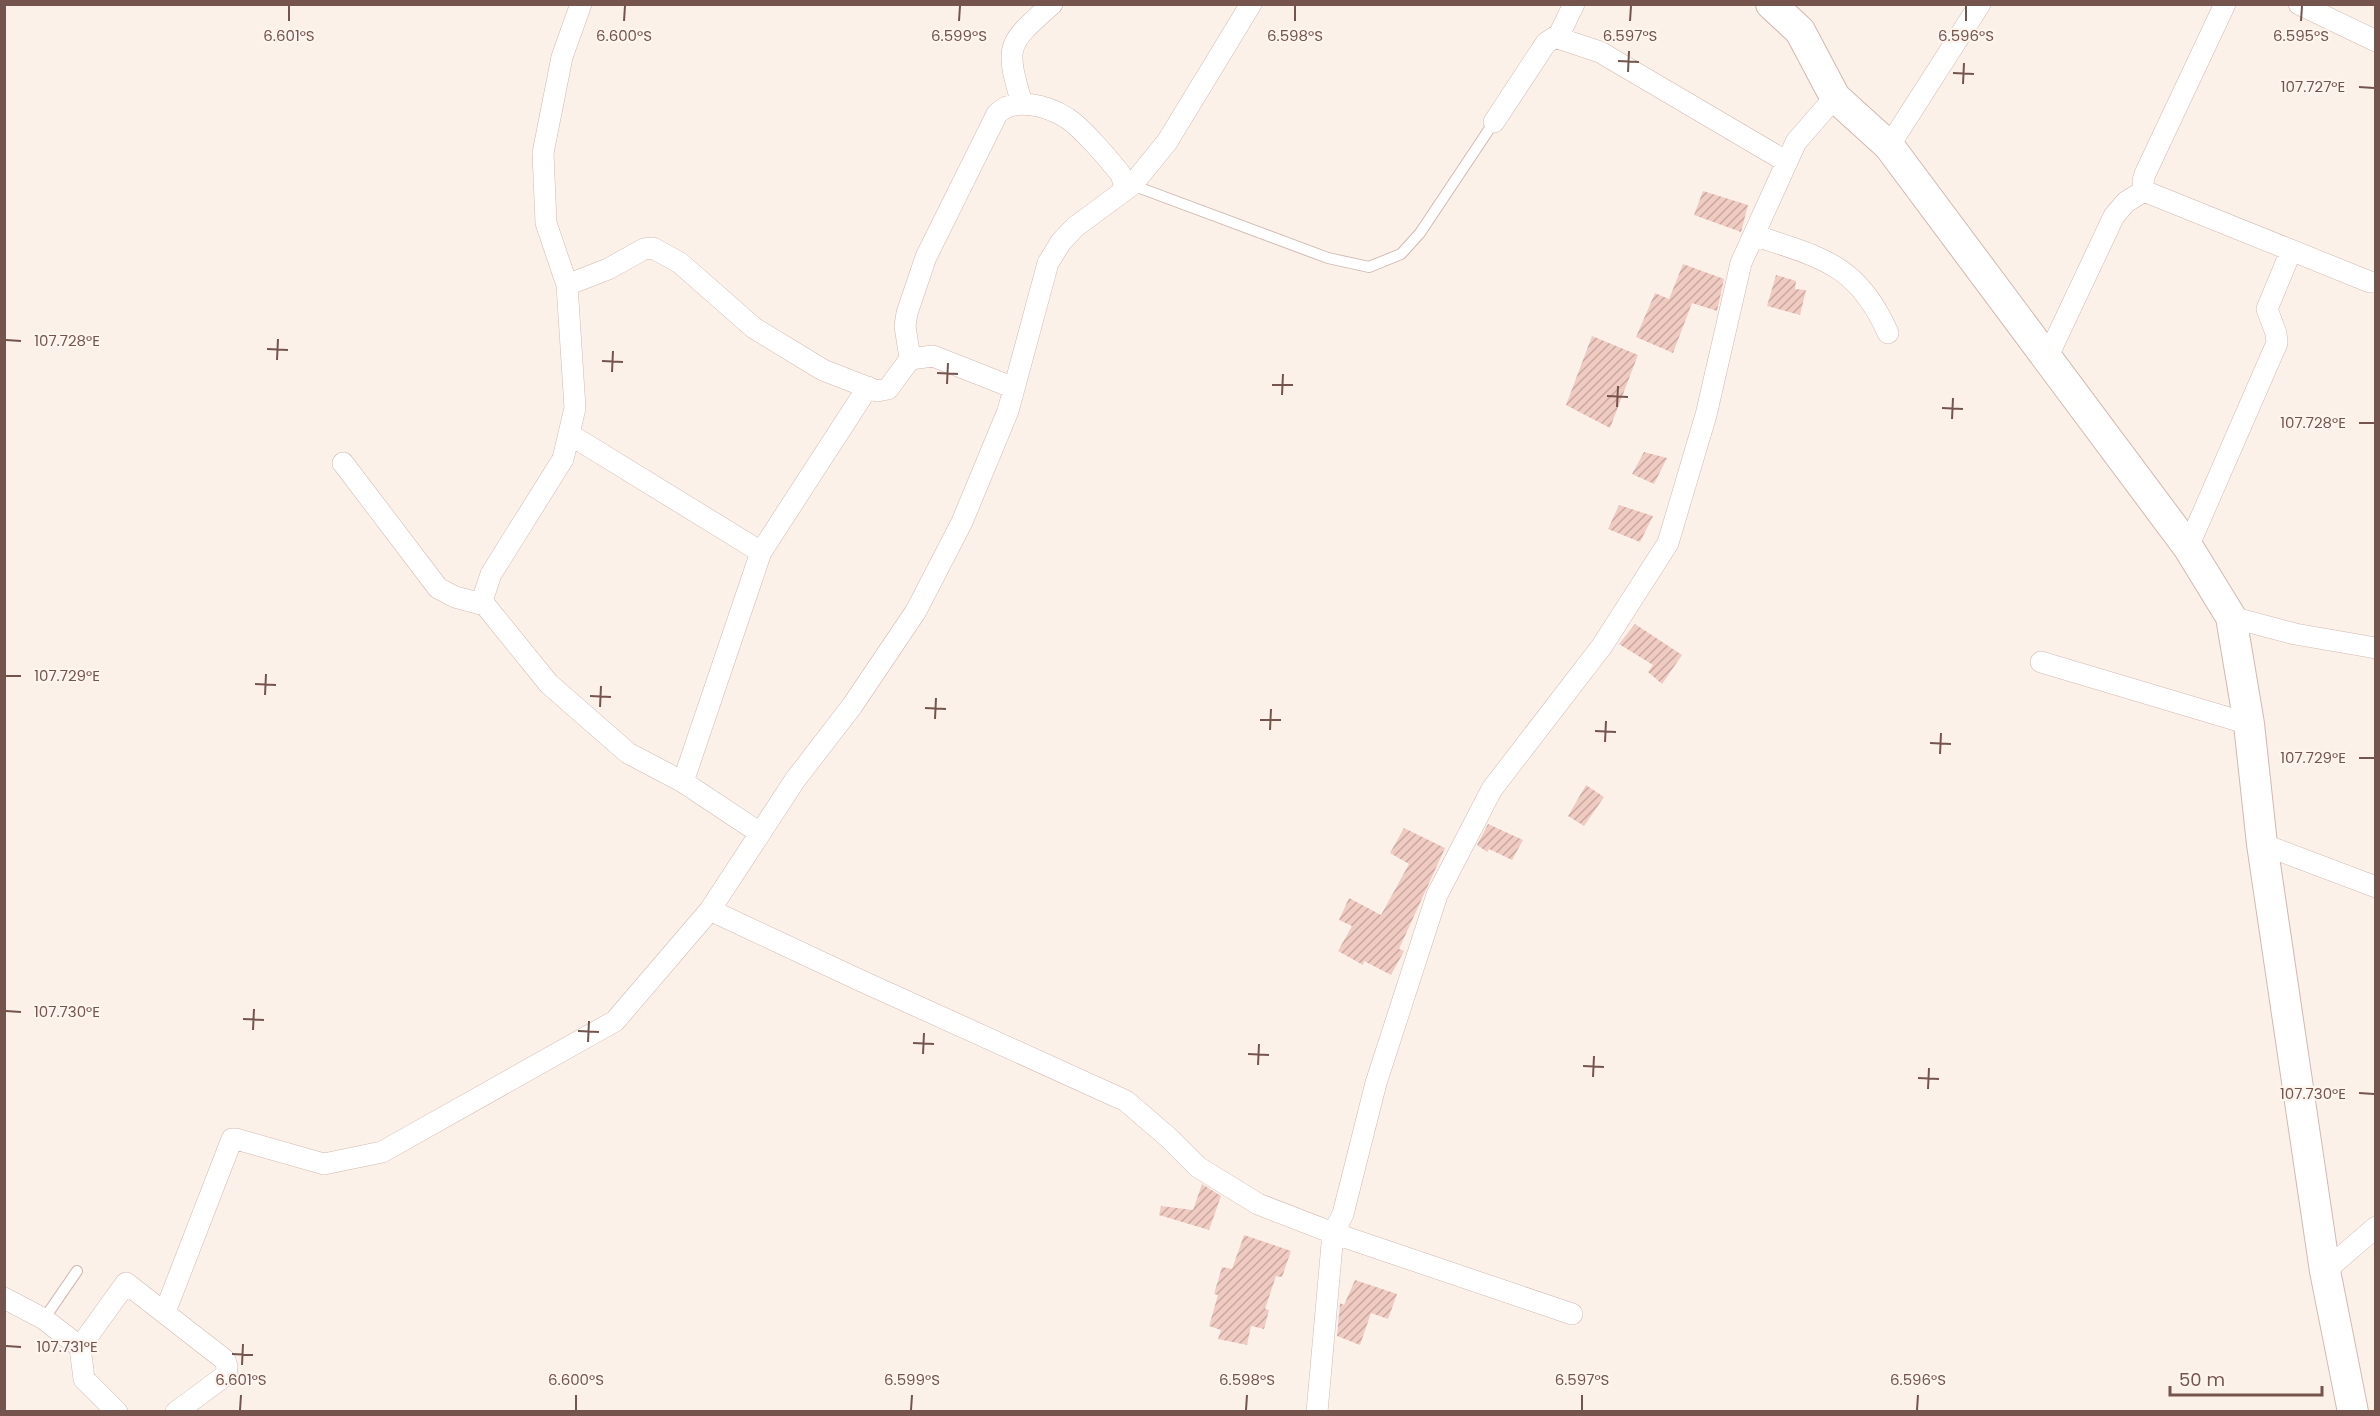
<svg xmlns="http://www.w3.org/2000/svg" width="2380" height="1416" font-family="Poppins,sans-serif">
<defs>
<pattern id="building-hatch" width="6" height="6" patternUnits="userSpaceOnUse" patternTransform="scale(1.5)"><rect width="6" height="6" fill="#f0cbc2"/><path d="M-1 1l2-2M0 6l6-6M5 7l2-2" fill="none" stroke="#c7a7a0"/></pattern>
</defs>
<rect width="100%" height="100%" fill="#fcf1e9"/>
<path fill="url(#building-hatch)" d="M1703,191L1748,205L1741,232L1694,215Z
M1683,264L1724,279L1717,311L1692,303L1673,353L1636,337L1655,293L1669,299Z
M1776,275L1796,281L1795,289L1806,290L1800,315L1767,306Z
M1592,336L1638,355L1610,428L1566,405Z
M1644,452L1667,458L1654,484L1632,474Z
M1619,505L1653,516L1640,542L1608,529Z
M1635,624L1682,655L1662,684L1648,672L1653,665L1619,644Z
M1586,785L1604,797L1584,826L1568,816Z
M1488,824L1523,840L1512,860L1489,849L1487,852L1477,845Z
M1404,828L1445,848L1399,949L1404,951L1391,975L1364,961L1363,965L1338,951L1352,926L1339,920L1349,898L1381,915L1409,864L1390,853Z
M1202,1184L1221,1196L1209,1230L1159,1215L1161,1206L1193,1210Z
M1244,1235L1291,1251L1282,1277L1276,1276L1265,1309L1269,1310L1264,1329L1251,1326L1247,1345L1218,1339L1221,1330L1209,1326L1218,1295L1214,1294L1222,1267L1232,1269Z
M1355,1280L1397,1294L1388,1319L1371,1313L1360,1345L1337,1336L1340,1303L1344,1305Z"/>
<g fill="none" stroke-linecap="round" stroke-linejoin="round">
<g stroke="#cfb9b1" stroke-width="12">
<path id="lane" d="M1132,185L1328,258L1369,267L1401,254L1420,233L1494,122
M44,1319L77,1271"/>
</g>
<g stroke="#cfb9b1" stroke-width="22">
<path id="street" d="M1251,4L1167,142L1132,185L1075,227L1061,242L1048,263L1008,411L962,522L916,611L852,706L795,780L710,910L855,978L1126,1101L1169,1138L1198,1167L1258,1204L1333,1233L1343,1214L1376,1083L1437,895L1492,789L1602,646L1668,543L1706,415L1741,263L1796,142L1835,97
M2225,4L2145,174L2143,181L2144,191L2370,282
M2299,4L2376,41
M1558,37L1574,4
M1022,104C1005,45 1006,45 1052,4
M1494,122L1546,43L1555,37L1600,52L1787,162
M1889,146L1980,4
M1754,235C1821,258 1857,263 1888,333
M567,285L546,223L543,153L562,57L581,4
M2047,358L2114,216L2126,202L2144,191
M910,359L905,326L907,313L926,257L997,114C1014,96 1048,106 1067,118C1082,128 1107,157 1119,172C1123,176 1123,184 1125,189
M569,434L761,552
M343,463L438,588L455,597L485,605
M2188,547L2277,343L2276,333L2267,309L2291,251
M2231,617L2295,634L2376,648
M2041,662L2249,724
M683,782L761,552L868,387
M760,833L683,782L628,753L549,684L485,605L483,598L491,574L563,459L575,408L567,285L608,269L644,249L653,248L680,263L754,328L823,370L877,391L888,389L910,359L933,356L1014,388
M2262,844L2376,887
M2325,1271L2376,1227
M4,1298L44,1319L80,1347
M165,1312L232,1139H236L324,1164L382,1152L615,1021L710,910
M117,1412L84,1379L80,1347L126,1283L225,1360L227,1367L226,1375L176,1412
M1317,1412L1333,1233L1572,1314"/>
</g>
<g stroke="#d2b8af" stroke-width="32">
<path id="secondary" d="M1771,4L1800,31L1835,97L1889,146L2188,547L2231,617L2249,724L2262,844L2325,1271L2353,1412"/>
</g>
<use href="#lane" stroke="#fff" stroke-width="10"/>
<use href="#street" stroke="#fff" stroke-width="21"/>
<use href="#secondary" stroke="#fff" stroke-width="30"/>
</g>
<path fill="none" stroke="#75544d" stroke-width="2" d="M289,21V6M624,21L625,6M959,21L960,6M1295,21V6M1630,21L1631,6M1966,21V6M2301,21L2302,6M1618,61L1639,62M1628,72L1629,51M1953,73L1974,74M1963,84L1964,63M2359,87L2374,88M6,340L21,341M267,349L288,350M277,360L278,339M602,361L623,362M612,372L613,351M937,373L958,374M947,384L948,363M1272,385H1293M1282,395L1283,374M1607,396L1628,397M1617,407L1618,386M1942,408L1963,409M1952,419L1953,398M2359,423H2374M6,676H21M255,684L276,685M265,695L266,674M590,696L611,697M600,707L601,686M925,708L946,709M935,719L936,698M1260,720H1281M1270,730L1271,709M1595,731L1616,732M1605,742L1606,721M1930,743L1951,744M1940,754L1941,733M2359,758H2374M6,1011L21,1012M243,1019L264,1020M253,1030L254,1009M578,1031L599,1032M588,1042L589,1021M913,1043L934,1044M923,1054L924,1033M1248,1054L1269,1055M1258,1065L1259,1044M1583,1066L1604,1067M1593,1077L1594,1056M1918,1078L1939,1079M1928,1089L1929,1068M2359,1093L2374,1094M6,1346L21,1347M232,1354L253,1355M242,1365L243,1344M240,1410L241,1395M576,1410V1395M911,1410L912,1395M1246,1410L1247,1395M1582,1410V1395M1917,1410L1918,1395"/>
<g font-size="15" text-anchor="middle" fill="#75544d" stroke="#fef5ef" stroke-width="4.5" stroke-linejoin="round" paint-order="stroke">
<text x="289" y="41">6.601°S</text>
<text x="624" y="41">6.600°S</text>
<text x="959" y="41">6.599°S</text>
<text x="1295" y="41">6.598°S</text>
<text x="1630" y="41">6.597°S</text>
<text x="1966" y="41">6.596°S</text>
<text x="2301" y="41">6.595°S</text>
<text x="2313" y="92">107.727°E</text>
<text x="67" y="346">107.728°E</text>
<text x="2313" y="428">107.728°E</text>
<text x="67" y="681">107.729°E</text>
<text x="2313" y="763">107.729°E</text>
<text x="67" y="1017">107.730°E</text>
<text x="2313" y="1099">107.730°E</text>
<text x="67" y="1352">107.731°E</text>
<text x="241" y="1385">6.601°S</text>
<text x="576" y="1385">6.600°S</text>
<text x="912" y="1385">6.599°S</text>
<text x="1247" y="1385">6.598°S</text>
<text x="1582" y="1385">6.597°S</text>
<text x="1918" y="1385">6.596°S</text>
</g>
<rect width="2380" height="1416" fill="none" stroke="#75544d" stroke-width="12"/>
<path d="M2170 1386v9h152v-9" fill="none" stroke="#75544d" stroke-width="3"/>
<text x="2179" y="1386" font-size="18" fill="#75544d" stroke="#fef5ef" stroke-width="4.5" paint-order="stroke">50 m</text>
</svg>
